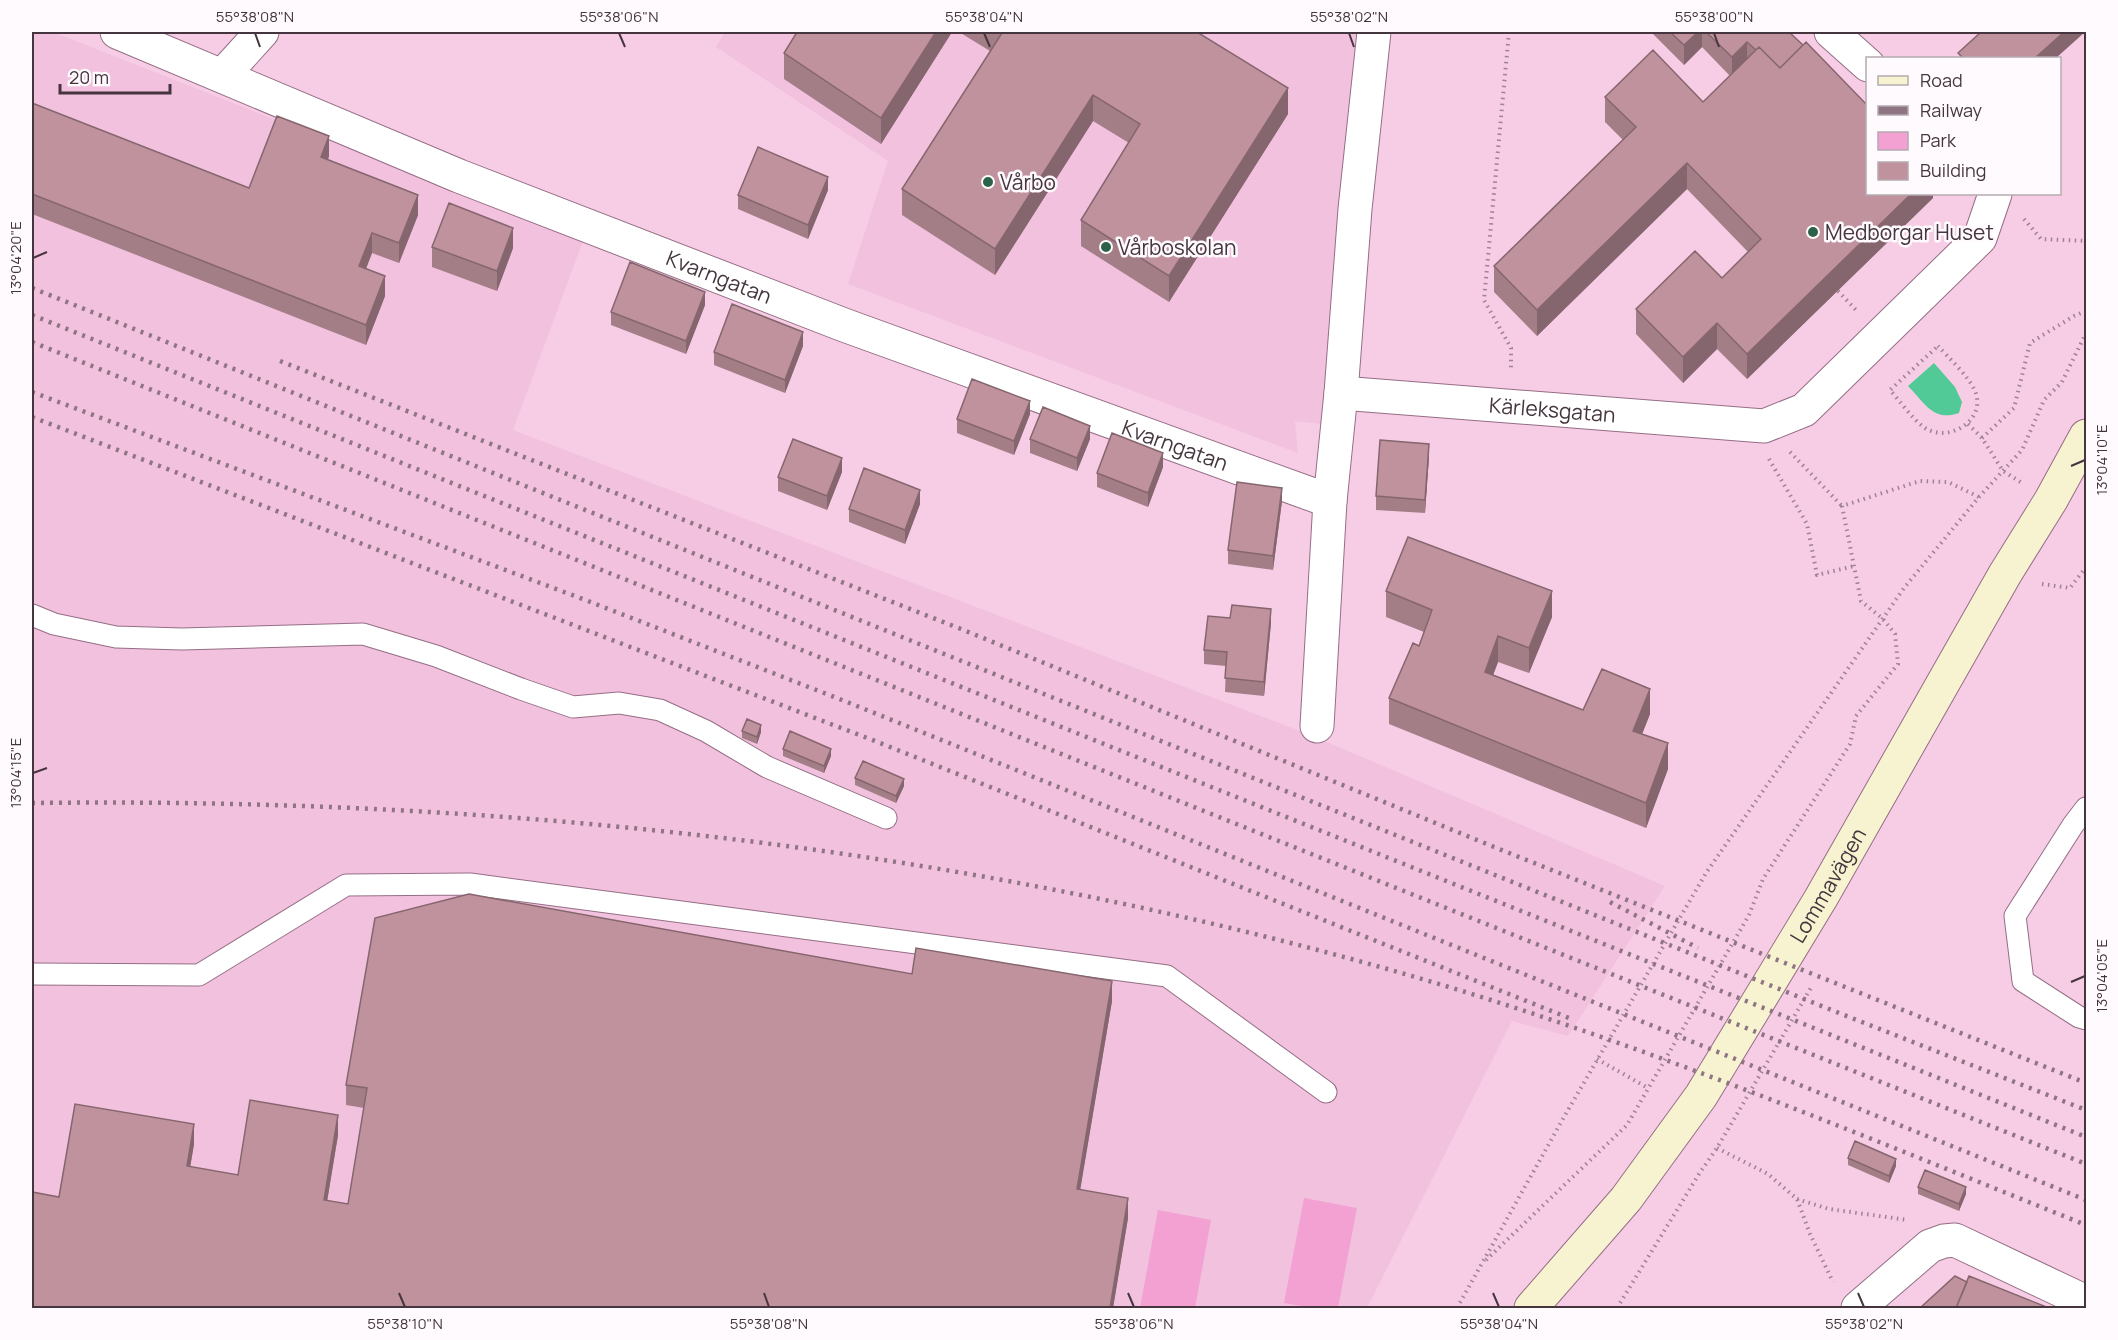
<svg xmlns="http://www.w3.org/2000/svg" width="2118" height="1340" font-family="Manrope,sans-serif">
<rect width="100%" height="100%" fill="#f7cde5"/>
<path fill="#f2c1de" d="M32,32H53L583,241L513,430L1308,734L1665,886L1568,1036L1512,1021L1367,1308H32Z
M725,32H1374L1338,426L1295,421L1298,453L848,284L888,161L716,47Z"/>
<path fill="#f3a1d3" d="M1304,1198L1357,1208L1338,1308H1313L1284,1303Z
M1158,1210L1211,1220L1195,1308H1140Z"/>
<path fill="#52ca98" d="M1934,363L1955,387L1962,402L1959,413C1933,422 1925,403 1908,386Z"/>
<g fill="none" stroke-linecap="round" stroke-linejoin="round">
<g stroke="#946e85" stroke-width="23">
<path id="lane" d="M32,615L54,624L116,637L182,639L363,634L436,656L521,689L573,707L619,703L660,710L706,731L767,767L886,818
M2086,808L2073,825L2015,916L2023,981L2079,1017L2086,1019
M32,974L199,975L346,885L470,884L1167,976L1326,1092"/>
</g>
<g stroke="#946e85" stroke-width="35">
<g id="street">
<path id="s1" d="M117,32L459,176L844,325L1330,501"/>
<path d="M1831,32L1868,65"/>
<path d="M223,75L262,32"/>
<path id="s2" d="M1341,393L1764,426L1804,410L1980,238L1995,194"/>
<path d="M1317,726L1330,501L1341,393L1355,209L1374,32"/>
<path d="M1858,1308L1930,1246L1944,1241L1955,1240L2086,1302"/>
</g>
</g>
<g stroke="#946e85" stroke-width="35">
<g id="secondary">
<path id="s3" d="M1531,1308L1626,1199L1701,1096L1821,898L2005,574L2051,500L2086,436"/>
</g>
</g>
<path stroke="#9f8293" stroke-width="4" stroke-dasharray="1.5 4.5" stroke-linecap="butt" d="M1509,32L1484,300L1511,348V370
M2024,219L2041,239L2086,241
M1838,291L1856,310
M1938,346C1948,357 1968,376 1974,389C1989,418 1950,444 1925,428C1913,420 1900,401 1890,390Z
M1968,424L1982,438L2003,471L2022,483
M1982,438L2014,408L2030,343L2074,316L2086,311
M1790,452L1842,506
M1769,459L1807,524L1817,575L1854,566
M2042,584L2070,588L2086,567
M1597,1059L1648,1088
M1717,1148L1768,1174L1797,1199L1810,1234L1833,1282
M1797,1199L1829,1209L1908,1220
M1486,1260L1627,1125L1749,915L1763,879L1850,744L1856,716L1898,664L1895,634L1883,619L1861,601L1842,506L1920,481L1948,482L1979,497
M1457,1308L1564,1117L1706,873L1904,588L1979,497L2022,450L2044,400L2062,382L2086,333
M1617,1308L1699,1174L1717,1148L1812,986"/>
<use href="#lane" stroke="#fff" stroke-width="21"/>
<use href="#street" stroke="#fff" stroke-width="33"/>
<use href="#secondary" stroke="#f7f3d0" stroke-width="33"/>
<path stroke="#8f7483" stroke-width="4.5" stroke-dasharray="3 6" stroke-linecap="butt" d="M32,288L1839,1013L2086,1110
M32,315L2086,1137
M32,342L2086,1164
M280,361L961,629L1499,849L2086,1083
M32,392L588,601L842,700L2086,1200
M32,417L875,741L1574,1020
M32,803C510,797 990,849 1449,987C1666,1053 1876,1141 2086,1225
M1610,902L1698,948"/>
</g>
<path fill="#a47e87" d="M952,32L881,144L784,79V53Z
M959,32H1197L1288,114L1169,302L1081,246V220L1129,143L1093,121L995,275L902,215V189L990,51Z
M1651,32H1789L1933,194V198L1747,379L1717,349L1683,383L1636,334V309L1722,278L1748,252L1687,189L1537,336L1494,292V266L1623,140L1605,122V97L1703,102L1730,76L1702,47L1684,65Z
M32,103L249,188L329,156L328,160L418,215L399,263L372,253L366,269L385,296L366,345L32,214Z
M828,190L808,239L738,209V195Z
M432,247L513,248L497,291L432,267Z
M705,305L686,354L611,325V312Z
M803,346L785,393L714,365V352Z
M1030,414L1014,455L957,433V419Z
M1030,439H1090L1077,471L1030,453Z
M1429,457L1425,513L1376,510V496Z
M1163,467L1148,507L1097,487V473Z
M842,472L827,510L778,491V477Z
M1282,501L1273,570L1228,564V550Z
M920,504L905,544L849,522V509Z
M1386,591L1552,617L1529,673L1498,662L1493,675L1583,710L1650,714L1642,734L1668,769L1646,828L1389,724V698L1419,646L1424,632L1386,617Z
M1271,623L1264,696L1225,692L1226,666L1204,664V650Z
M742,731L761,732L757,744L742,738Z
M783,749L831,756L824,773L783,756Z
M855,778L904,786L896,803L855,785Z
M912,974L1112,1001L1080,1189L1128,1218L1113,1308L59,1197L194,1144L190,1167L238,1175L338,1135L327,1201L348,1204L364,1108L346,1105V1085Z
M1848,1158L1896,1166L1889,1183L1848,1165Z
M1918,1187L1966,1194L1959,1211L1918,1194Z"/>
<path fill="#86666e" d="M936,32H952L881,144V118Z
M1698,32H1702V47L1684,65V45Z
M2064,32H2085L2056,58H2035Z
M1747,42V62L1732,77V57Z
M1288,88V114L1169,302V276Z
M1093,95V121L995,275V249Z
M329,136V156L321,177V157Z
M1687,163V189L1537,336V310Z
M828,177V190L808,239V225Z
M1911,194H1933V198L1747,379V354Z
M418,195V215L399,263V243Z
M513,228V248L497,291V271Z
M372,233V253L359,286V266Z
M385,276V296L366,345V325Z
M705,292V305L686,354V341Z
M1717,323V349L1683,383V357Z
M803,332V346L785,393V380Z
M1030,401V414L1014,455V441Z
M1090,426V439L1077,471V458Z
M1429,444V457L1425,513V500Z
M1163,453V467L1148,507V493Z
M842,458V472L827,510V496Z
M1282,488V501L1273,570V556Z
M920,490V504L905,544V530Z
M1552,591V617L1529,673V648Z
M1271,609V623L1264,696V682Z
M1498,636V662L1485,697V672Z
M1650,689V714L1633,757V731Z
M761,725V732L757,744V737Z
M1668,743V769L1646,828V803Z
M831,749V756L824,773V766Z
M904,779V786L896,803V796Z
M1112,981V1001L1077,1209V1189Z
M338,1115V1135L324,1220V1200Z
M194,1124V1144L187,1186V1166Z
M1896,1159V1166L1889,1183V1176Z
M1966,1187V1194L1959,1211V1204Z
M1128,1198V1218L1113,1308H1110Z"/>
<path fill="#bf929d" stroke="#86666e" stroke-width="1.5" d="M797,32H936L881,118L784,53Z
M1000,32H1197L1288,88L1169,276L1081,220L1140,124L1093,95L995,249L902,189L1002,33Z
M1670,32H1698L1684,45Z
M1706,32H1789L1803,45L1780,68L1759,47L1756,50L1747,42L1732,57Z
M1981,32H2064L2035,58H1963L1958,53Z
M1806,42L1868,106V194H1911L1747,354L1717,323L1683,357L1636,309L1695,251L1722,278L1761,239L1687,163L1537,310L1494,266L1636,127L1605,97L1653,50L1703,102L1759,47L1780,68Z
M32,103L249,188L277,116L329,136L321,157L418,195L399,243L372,233L359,266L385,276L366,325L32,194Z
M758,147L828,177L808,225L738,195Z
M449,203L513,228L497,271L432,247Z
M630,262L705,292L686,341L611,312Z
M732,304L803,332L785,380L714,352Z
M972,379L1030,401L1014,441L957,419Z
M1043,407L1090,426L1077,458L1030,439Z
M1112,433L1163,453L1148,493L1097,473Z
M793,439L842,458L827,496L778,477Z
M1380,440L1429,444L1425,500L1376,496Z
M864,468L920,490L905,530L849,509Z
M1237,482L1282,488L1273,556L1228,550Z
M1408,537L1552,591L1529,648L1498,636L1485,672L1583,710L1602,669L1650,689L1633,731L1668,743L1646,803L1389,698L1413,643L1419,646L1432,610L1386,591Z
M1232,605L1271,609L1264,682L1225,678L1227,652L1204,650L1208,616L1230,618Z
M747,719L761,725L757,737L742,731Z
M790,731L831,749L824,766L783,749Z
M863,761L904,779L896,796L855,778Z
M469,894L912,974L916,948L1112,981L1077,1189L1128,1198L1110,1308H32V1192L59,1197L75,1104L194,1124L187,1166L238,1175L250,1100L338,1115L324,1200L348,1204L367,1088L346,1085L375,918Z
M1855,1141L1896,1159L1889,1176L1848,1158Z
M1925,1170L1966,1187L1959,1204L1918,1187Z
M1955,1276L1967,1282L1956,1308H1920Z
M1969,1276L2049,1308H1956Z"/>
<path fill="none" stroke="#45353e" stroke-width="2" d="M255,33L260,47M619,33L625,47M984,33L990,47M1349,33L1354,47M1714,33L1719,47M33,258L47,252M2071,466L2085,460M33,773L47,768M2071,982L2085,976M399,1293L405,1307M764,1293L769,1307M1128,1293L1134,1307M1493,1293L1499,1307M1858,1293L1864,1307"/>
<g fill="#2b624a" stroke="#fffafd" stroke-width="2">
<circle cx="988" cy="182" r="6"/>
<circle cx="1813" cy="232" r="6"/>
<circle cx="1106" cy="247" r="6"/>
</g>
<g text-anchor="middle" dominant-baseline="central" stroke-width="5" stroke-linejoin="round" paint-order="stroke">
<g font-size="21" fill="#45353e" stroke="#fffafd" text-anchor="start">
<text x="1000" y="182">Vårbo</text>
<text x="1825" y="232">Medborgar Huset</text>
<text x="1118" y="247">Vårboskolan</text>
</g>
<g font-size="21" fill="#45353e" stroke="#fffafd">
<text stroke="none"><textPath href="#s1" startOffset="650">Kvarngatan</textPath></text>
<text stroke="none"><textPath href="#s2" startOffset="212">Kärleksgatan</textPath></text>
<text stroke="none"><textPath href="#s1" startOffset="1136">Kvarngatan</textPath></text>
<text stroke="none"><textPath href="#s3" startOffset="518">Lommavägen</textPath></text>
</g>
</g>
<rect width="2118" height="1340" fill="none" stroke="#fffafd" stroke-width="66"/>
<rect x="1866" y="57" width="195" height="138" fill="#fffafd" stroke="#b5abb1" stroke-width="1.5"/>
<rect x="1878" y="76" width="30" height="9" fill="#f7f3d0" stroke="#b5abb1" stroke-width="1.5"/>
<text x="1920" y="87" font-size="18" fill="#45353e">Road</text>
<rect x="1878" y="106" width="30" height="9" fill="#8f7483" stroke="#b5abb1" stroke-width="1.5"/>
<text x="1920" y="117" font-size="18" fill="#45353e">Railway</text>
<rect x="1878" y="132" width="30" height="18" fill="#f3a1d3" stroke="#b5abb1" stroke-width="1.5"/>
<text x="1920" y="147" font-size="18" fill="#45353e">Park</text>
<rect x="1878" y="162" width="30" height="18" fill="#bf929d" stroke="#b5abb1" stroke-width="1.5"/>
<text x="1920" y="177" font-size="18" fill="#45353e">Building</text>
<path d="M60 84v9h110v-9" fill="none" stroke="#45353e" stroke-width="3"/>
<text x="69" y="84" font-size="18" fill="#45353e" stroke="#fffafd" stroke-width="4.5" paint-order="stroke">20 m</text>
<rect x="33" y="33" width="2052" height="1274" fill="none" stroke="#45353e" stroke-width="2"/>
<g font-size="15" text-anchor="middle" fill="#45353e">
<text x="255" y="22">55°38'08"N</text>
<text x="619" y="22">55°38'06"N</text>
<text x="984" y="22">55°38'04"N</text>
<text x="1349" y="22">55°38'02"N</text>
<text x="1714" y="22">55°38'00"N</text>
<text transform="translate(16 258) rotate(-90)" y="5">13°04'20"E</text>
<text transform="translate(2102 460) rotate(-90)" y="5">13°04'10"E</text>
<text transform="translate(16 773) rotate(-90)" y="5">13°04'15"E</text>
<text transform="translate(2102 976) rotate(-90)" y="5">13°04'05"E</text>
<text x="405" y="1329">55°38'10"N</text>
<text x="769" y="1329">55°38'08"N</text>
<text x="1134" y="1329">55°38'06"N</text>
<text x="1499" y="1329">55°38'04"N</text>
<text x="1864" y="1329">55°38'02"N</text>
</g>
</svg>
